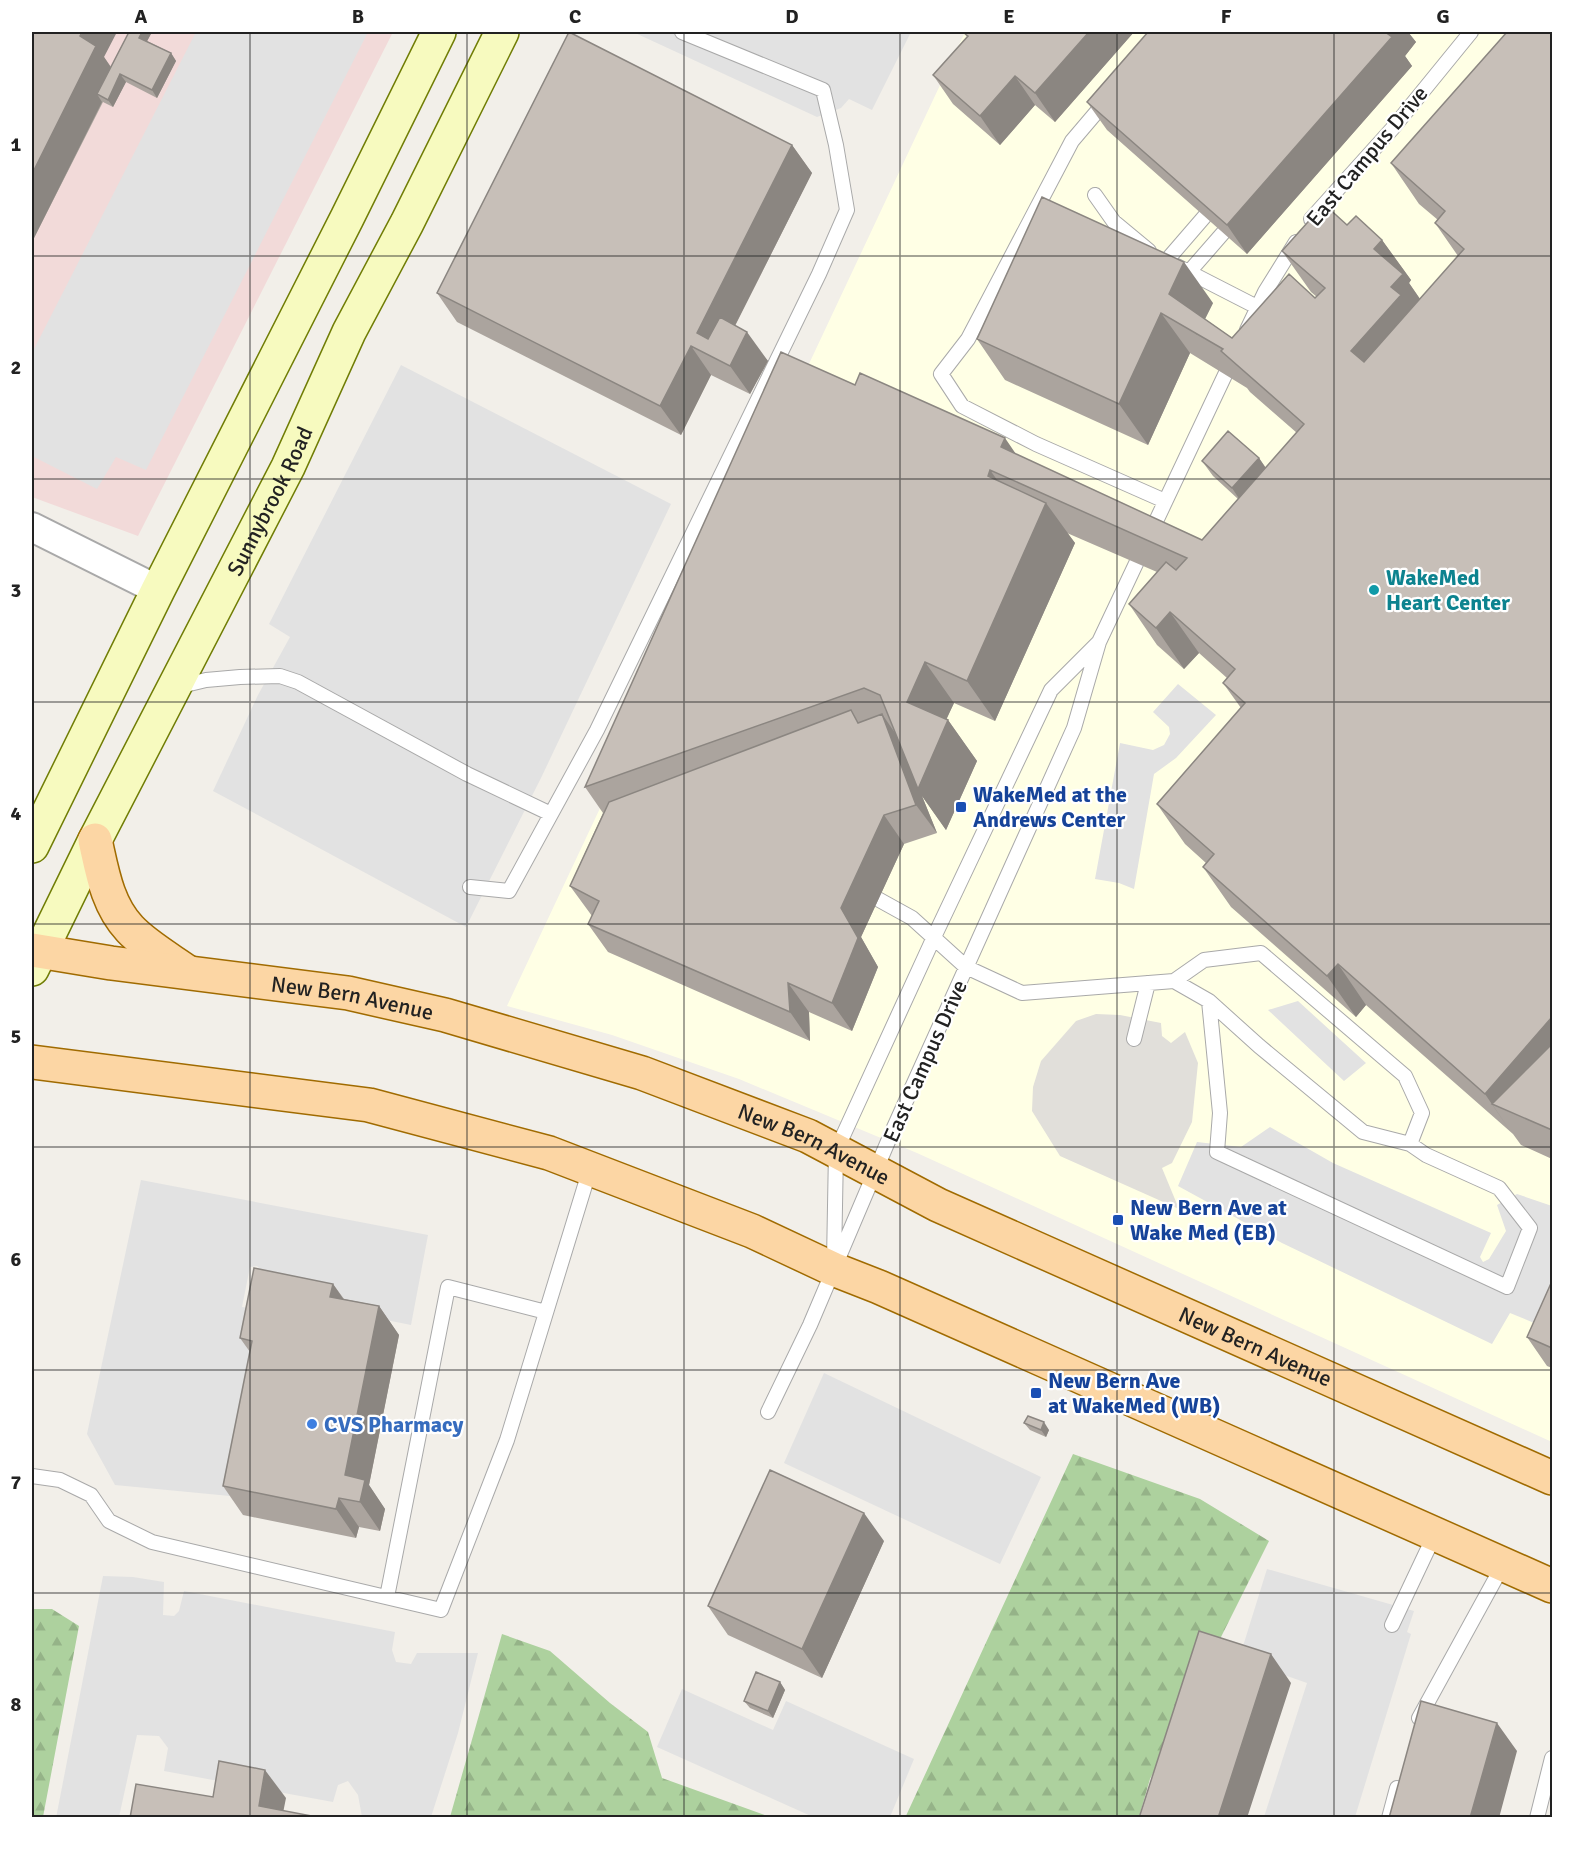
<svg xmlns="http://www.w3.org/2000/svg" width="1584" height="1849" font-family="Signika,sans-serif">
<defs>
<pattern id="forest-firs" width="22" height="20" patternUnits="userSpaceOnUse" patternTransform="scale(1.5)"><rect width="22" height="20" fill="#add19e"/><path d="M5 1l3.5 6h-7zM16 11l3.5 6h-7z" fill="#95b388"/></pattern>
</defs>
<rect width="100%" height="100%" fill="#f2efe9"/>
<path fill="#f2dad9" d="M32,32H393L138,536L32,497Z"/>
<path fill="#ffffe5" d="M965,32H1552V1442L917,1153L739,1079L612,1035L507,1006Z"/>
<path fill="#e1dfda" d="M1096,1014L1120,1015L1161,1023L1162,1036L1171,1043L1185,1032L1198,1063L1192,1122L1172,1163L1162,1168L1179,1209L1060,1156L1032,1111L1033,1087L1041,1061L1076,1021Z"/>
<path fill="url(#forest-firs)" d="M1073,1454L1200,1499L1269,1541L1150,1779L1139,1817L905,1818Z
M32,1609H52L79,1626L43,1817H32Z
M502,1634L550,1651L610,1703L648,1732L662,1778L770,1817H450Z"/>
<path fill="#e2e2e2" d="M196,32H368L146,470L116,457L97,489L32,456V353Z
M633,32H911L872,110L849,99L841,108L817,117Z
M401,365L671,504L541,778L466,927L213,791L258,695L290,637L269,624Z
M1178,684L1216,715L1176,758L1154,774L1134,889L1119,883L1095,879L1120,743L1153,750L1164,745L1170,734L1169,727L1153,712Z
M1298,1001L1366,1063L1344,1081L1268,1010Z
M1270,1127L1333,1163L1491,1233L1480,1257L1483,1262L1489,1259L1506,1231L1497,1205L1517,1194L1552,1206V1295L1539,1325L1510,1313L1492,1344L1282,1243L1178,1186L1197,1142L1241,1147Z
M141,1180L428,1235L411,1325L257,1294L261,1270L257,1266L250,1267L242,1307L263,1310L230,1496L115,1485L87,1434Z
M824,1373L1041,1477L1000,1564L784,1463Z
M1267,1569L1414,1611L1407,1632L1411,1634L1355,1817H1264L1307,1683L1239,1659Z
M103,1576L133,1577L164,1582L163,1615L174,1616L179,1611L184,1591L395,1632L392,1650L396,1662L411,1664L417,1653H478L458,1733L431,1817H362L358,1795L348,1781L338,1785L333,1802L164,1771L168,1748L159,1736L137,1735L119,1817H121L56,1818Z
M682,1689L773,1730L786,1701L914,1759L890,1817H813L657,1747Z"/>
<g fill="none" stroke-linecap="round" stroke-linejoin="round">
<g stroke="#a9a9a9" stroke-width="16">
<path id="lane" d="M1106,101L1072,141L968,339L941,374L962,406L1036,444L1165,501
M1095,195L1114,222L1149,251
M1311,219L1392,129L1471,32
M1167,260L1205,216
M1177,266L1257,307
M1189,272L1223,233
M1247,330L1265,292L1296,242
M177,687L206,680L240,677L280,676L298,682L467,774L551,814
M470,887L509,891L597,730L819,274L847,210L836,145L823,90L682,32
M865,892L912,918L966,967L1022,993L1174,981L1204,960L1261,953L1405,1076L1422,1113L1410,1144
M1174,981L1209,1001L1259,1046L1363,1132L1410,1144L1426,1155L1499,1188L1530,1228L1507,1287L1217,1152L1220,1113L1209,1001
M1134,1039L1148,983
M834,1261L836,1151L934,937L1051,690L1098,643
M768,1412L810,1325L892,1132L1074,728L1099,642L1233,358
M32,1476L60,1480L91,1495L109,1521L152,1542L441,1610L507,1440L590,1169
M387,1597L448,1287L546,1312
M1392,1625L1435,1534
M1419,1718L1503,1565
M1389,1818L1397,1788
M1537,1818L1552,1758"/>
</g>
<g stroke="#a9a9a9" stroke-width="32">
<path id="street" d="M32,527L158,590"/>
</g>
<g stroke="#707d05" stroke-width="36">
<g id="secondary">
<path d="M32,846L158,590L347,218L439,32"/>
<path id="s1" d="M32,969L95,840L288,467L349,332L407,223L502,32"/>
</g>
</g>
<g stroke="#a06b00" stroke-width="36">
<g id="primary">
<path d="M95,840C102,871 107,905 130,929C145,945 169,959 186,971"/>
<path id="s2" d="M32,950L111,963L348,993L445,1015L642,1073L808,1136L938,1205L1552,1478"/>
<path d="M32,1062L369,1105L549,1153L752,1231L833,1269L879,1287L1552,1586"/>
</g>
</g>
<use href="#lane" stroke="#fff" stroke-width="14"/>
<use href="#street" stroke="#fff" stroke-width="28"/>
<use href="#secondary" stroke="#f7fabf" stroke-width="33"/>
<use href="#primary" stroke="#fcd6a4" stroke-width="33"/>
</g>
<path fill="#aba49e" d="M32,32L104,57L111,67L129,32H152L147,41L171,53L176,61L157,98L126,82L113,107L103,102L32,242Z
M1134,32L1055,122L1035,105L1000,145L953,104L933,75L967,37L964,33Z
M1148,32H1408L1416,42L1405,56L1412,66L1247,254L1107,130L1087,102Z
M1552,32V1159L1521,1145L1513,1134L1366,1005L1356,1017L1231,907L1203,867L1206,863L1185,844L1157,804L1241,708L1223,683L1227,678L1199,653L1184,669L1157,645L1129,604L1157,572L1067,533L1075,543L995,721L954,703L946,719L948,720L977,761L946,830L922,796L937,833L904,844L861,937L878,967L852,1031L809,1012L810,1041L608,952L588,924L592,916L570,886L603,813L585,787L855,385L1015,454L1202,540L1238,499L1213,476L1202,461L1259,458L1266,468L1297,433L1250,392L1247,388L1190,353L1148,445L1005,380L977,339L1213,303L1205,319L1232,338L1315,298L1317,297L1311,292L1282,251L1347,225L1382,240L1411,280L1409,283L1420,299L1458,256L1435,223L1438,220L1419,204L1391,163Z
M792,145L812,173L735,326L768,361L750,394L711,375L681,435L457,322L437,293Z
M1552,1281V1368L1547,1366L1527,1337Z
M333,1284L344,1299L379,1306L399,1335L369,1485L385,1509L380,1531L359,1527L356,1538L243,1515L223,1486L250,1352L240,1338Z
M1024,1423L1049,1430L1046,1437L1030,1430Z
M884,1541L822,1678L728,1635L708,1606Z
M780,1682L785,1690L773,1718L750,1708L744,1701Z"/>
<path fill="#8b8681" d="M82,32H117L104,57L116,75L97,94L102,102L32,242V174Z
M142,32H152L145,45L139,38Z
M1089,32H1134L1055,122L1035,93Z
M1384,32H1408L1416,42L1405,56L1412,66L1247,254L1227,225Z
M171,53L176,61L157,98L152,90Z
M120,74L126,82L113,107L108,100Z
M1015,76L1035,105L1000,145L980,116Z
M792,145L812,173L718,359L697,333Z
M1382,240L1411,280L1409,283L1431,315L1380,392L1351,351L1391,287L1374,249Z
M1184,262L1213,303L1197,335L1169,294Z
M1161,313L1190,353L1148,445L1119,404Z
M747,332L768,361L750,394L730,366Z
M691,346L711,375L681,435L660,406Z
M1005,438L1033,479L1001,447Z
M1259,458L1269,473L1242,503L1232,488Z
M990,470L1019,511L988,476Z
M1046,503L1075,543L995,721L967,681Z
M1170,612L1199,653L1184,669L1156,628Z
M925,662L954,703L936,742L907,702Z
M882,714L902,743L948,720L977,761L946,830L922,796L937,833L916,805Z
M884,815L904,844L861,937L878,967L852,1031L832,1003L841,908Z
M1338,964L1366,1005L1356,1017L1327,976Z
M788,983L809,1012L810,1041L790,1012Z
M1552,1017V1090L1492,1104L1513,1135L1485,1094Z
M333,1284L353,1313L330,1297Z
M379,1306L399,1335L369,1485L385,1509L380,1531L360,1502L345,1475Z
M1044,1422L1049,1430L1046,1437L1041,1430Z
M339,1498L359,1527L356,1538L336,1509Z
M864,1513L884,1541L822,1678L802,1649Z
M1271,1654L1291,1683L1247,1818H1218Z
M780,1682L785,1690L773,1718L768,1711Z
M1497,1723L1517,1751L1499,1818H1470Z
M265,1770L286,1798L282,1818L259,1806Z"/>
<path fill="#c7bfb8" stroke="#8b8681" stroke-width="1.5" d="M32,32H82L80,36L96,46L32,174Z
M129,32H142L139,38L171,53L152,90L120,74L108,100L97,94Z
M569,32L792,145L697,333L708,339L720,317L747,332L730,366L691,346L660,406L437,293Z
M965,32H1089L1035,93L1015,76L980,116L933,75L968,36L964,33Z
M1148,32H1385L1392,37L1227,225L1087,102Z
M1507,32H1552V1017L1485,1094L1338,964L1327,976L1203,867L1214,854L1157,804L1245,703L1223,683L1235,669L1170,612L1156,628L1129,604L1166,562L1176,570L1187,558L990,470L988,476L1046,503L967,681L925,662L907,702L948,720L918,789L880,695L864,688L585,787L781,352L855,385L860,373L1005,438L1001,447L1202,540L1304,424L1221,351L1223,349L1161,313L1119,404L977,339L1042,197L1184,262L1169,294L1232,338L1289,274L1315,298L1325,288L1282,251L1324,204L1347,225L1356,216L1382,240L1374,249L1403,274L1391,287L1401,295L1351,351L1364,362L1464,249L1435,223L1445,211L1391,163Z
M1228,431L1259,458L1232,488L1202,461Z
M851,710L858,723L882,714L916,805L884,815L841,908L858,938L832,1003L788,983L790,1012L588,924L599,901L570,886L609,802Z
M1552,1044V1130L1492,1104Z
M254,1268L333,1284L330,1297L379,1306L345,1475L365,1480L360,1502L339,1498L336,1509L223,1486L252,1341L240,1338Z
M1552,1281V1348L1527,1337Z
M1028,1416L1044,1422L1041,1430L1024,1423Z
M770,1470L864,1513L802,1649L708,1606Z
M1199,1631L1271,1654L1218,1818H1139Z
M756,1672L780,1682L768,1711L744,1701Z
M1421,1701L1497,1723L1470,1818H1389Z
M219,1761L265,1770L259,1806L322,1818H130L136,1784L213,1797Z"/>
<path fill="none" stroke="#222" stroke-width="1.5" stroke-opacity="0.55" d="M250,32V1818M467,32V1818M684,32V1818M900,32V1818M1117,32V1818M1334,32V1818M32,256H1552M32,479H1552M32,702H1552M32,924H1552M32,1147H1552M32,1370H1552M32,1593H1552"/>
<circle fill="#0f9aa8" stroke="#fff" stroke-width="2" cx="1374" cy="590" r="6"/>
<g fill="#1a4fb4" stroke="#fff" stroke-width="2">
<rect x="955" y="801" width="12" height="12" rx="3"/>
<rect x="1112" y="1214" width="12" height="12" rx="3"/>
<rect x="1030" y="1387" width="12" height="12" rx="3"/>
</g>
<circle fill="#3f7fe0" stroke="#fff" stroke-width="2" cx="312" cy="1424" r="6"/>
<g text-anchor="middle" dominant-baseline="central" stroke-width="4.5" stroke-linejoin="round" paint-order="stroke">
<g font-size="22" fill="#222" stroke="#fff">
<text transform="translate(1367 156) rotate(-50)">East Campus Drive</text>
<text stroke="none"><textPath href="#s1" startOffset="525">Sunnybrook Road</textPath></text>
<text stroke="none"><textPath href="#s2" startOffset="324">New Bern Avenue</textPath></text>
<text transform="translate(925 1061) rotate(-66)">East Campus Drive</text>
<text stroke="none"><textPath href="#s2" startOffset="810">New Bern Avenue</textPath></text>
<text stroke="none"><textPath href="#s2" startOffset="1296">New Bern Avenue</textPath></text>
</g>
<g font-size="22" font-weight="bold" fill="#0d838f" stroke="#fff" text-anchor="start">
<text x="1386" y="577">WakeMed<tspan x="1386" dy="25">Heart Center</tspan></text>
</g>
<g font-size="22" font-weight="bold" fill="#164399" stroke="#fff" text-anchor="start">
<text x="973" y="794">WakeMed at the<tspan x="973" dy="25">Andrews Center</tspan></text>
<text x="1130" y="1207">New Bern Ave at<tspan x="1130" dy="25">Wake Med (EB)</tspan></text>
<text x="1048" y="1380">New Bern Ave<tspan x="1048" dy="25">at WakeMed (WB)</tspan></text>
</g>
<g font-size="22" font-weight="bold" fill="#366cbe" stroke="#fff" text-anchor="start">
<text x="324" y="1424">CVS Pharmacy</text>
</g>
</g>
<rect width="1584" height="1849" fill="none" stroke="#ffffff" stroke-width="66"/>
<rect x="33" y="33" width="1518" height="1783" fill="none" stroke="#222" stroke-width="2"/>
<g font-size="20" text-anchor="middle" font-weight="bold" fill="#222">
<text x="141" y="23">A</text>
<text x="358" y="23">B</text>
<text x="575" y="23">C</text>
<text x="792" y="23">D</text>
<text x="1009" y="23">E</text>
<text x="1226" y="23">F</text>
<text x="1443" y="23">G</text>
<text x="16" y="151">1</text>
<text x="16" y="374">2</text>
<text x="16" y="597">3</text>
<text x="16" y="820">4</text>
<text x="16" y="1043">5</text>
<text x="16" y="1266">6</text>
<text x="16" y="1489">7</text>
<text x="16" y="1711">8</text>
</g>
</svg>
